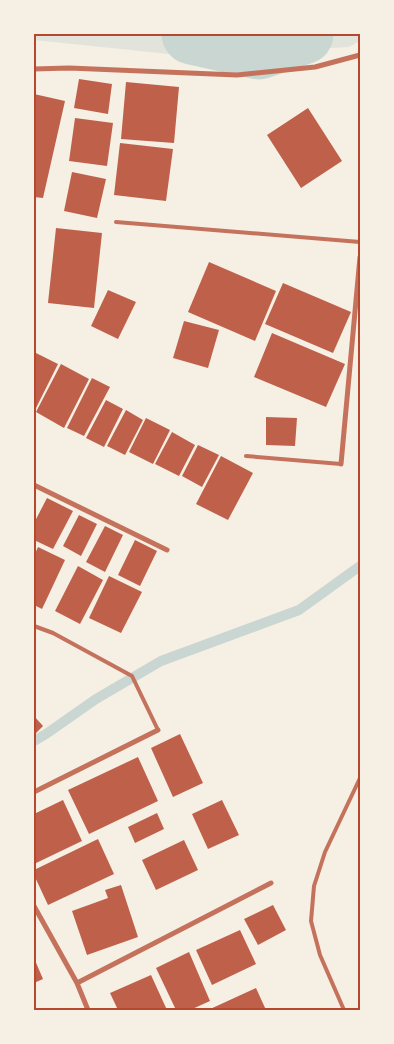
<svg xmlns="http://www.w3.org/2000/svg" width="394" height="1044" font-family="Inter,sans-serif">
<rect width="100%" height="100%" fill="#f6efe4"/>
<path fill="#e2e4dc" d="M34,34H360V41L349,47L188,56L34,40Z"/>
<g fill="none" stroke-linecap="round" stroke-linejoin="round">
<path stroke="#c9d6d2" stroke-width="10" d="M34,741L46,734L96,699L161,661L299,610L360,566"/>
<path stroke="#c9d6d2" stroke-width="61" d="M192,34L259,49L303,34"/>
</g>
<path fill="#bf614a" d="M79,79L112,84L108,114L74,108Z
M126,82L179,87L174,143L121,139Z
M34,94L65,101L43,198L34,197Z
M308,108L342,161L301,188L267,135Z
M75,118L113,123L107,166L69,161Z
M120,143L173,149L166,201L114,195Z
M72,172L106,179L97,218L64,211Z
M56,228L102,233L94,308L48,303Z
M209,262L276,291L255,341L188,312Z
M283,283L351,312L333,353L265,324Z
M108,290L136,302L118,339L91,326Z
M184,321L219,330L208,368L173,358Z
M272,333L345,364L326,407L254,377Z
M34,352L58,364L34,412Z
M61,364L89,379L64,428L36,412Z
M92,378L110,387L84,436L67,428Z
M106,400L123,409L104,447L86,438Z
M126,410L143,420L125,455L107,446Z
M266,417L297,418L295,446L266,445Z
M146,418L170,430L153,464L129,452Z
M172,432L195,445L179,476L155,464Z
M198,445L219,455L202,487L182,476Z
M221,456L253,473L228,520L196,504Z
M47,498L73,511L53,549L34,540V523Z
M79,515L97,524L81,556L63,546Z
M105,526L123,535L105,572L86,562Z
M135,540L157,551L140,586L118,575Z
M38,547L65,560L42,609L34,605V556Z
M78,566L103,580L80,624L55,611Z
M109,576L142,592L121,633L89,618Z
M34,716L43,726L34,735Z
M180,734L203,783L173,797L151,748Z
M138,757L158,801L89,834L68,790Z
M63,800L82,841L34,864V814Z
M222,800L239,835L208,849L192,814Z
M157,813L164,829L135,843L128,827Z
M98,839L114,874L48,905L34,875V870Z
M184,840L198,870L156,890L142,860Z
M121,885L138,937L87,955L72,911L108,898L105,890Z
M273,905L286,930L258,945L244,919Z
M240,930L256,964L212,985L196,950Z
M189,952L210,1001L190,1010H176L156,968Z
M34,958L43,979L34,983Z
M151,975L167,1010H118L110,993Z
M256,988L266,1010H208Z"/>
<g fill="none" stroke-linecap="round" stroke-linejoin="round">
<path stroke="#c5725c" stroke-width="4" d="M116,222L360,242
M246,456L341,464
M34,626L53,633L132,676L158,730
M344,1010L320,955L311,921L314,886L325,852L360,778"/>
<path stroke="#c5725c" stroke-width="5" d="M34,69L69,68L237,75L315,67L360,55
M341,464L360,257
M34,485L167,550
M34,792L158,730
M34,906L77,983L88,1010
M77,983L271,883"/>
</g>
<rect width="394" height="1044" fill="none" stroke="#f6efe4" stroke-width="70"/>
<rect x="35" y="35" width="324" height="974" fill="none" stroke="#b5482f" stroke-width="2"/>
</svg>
